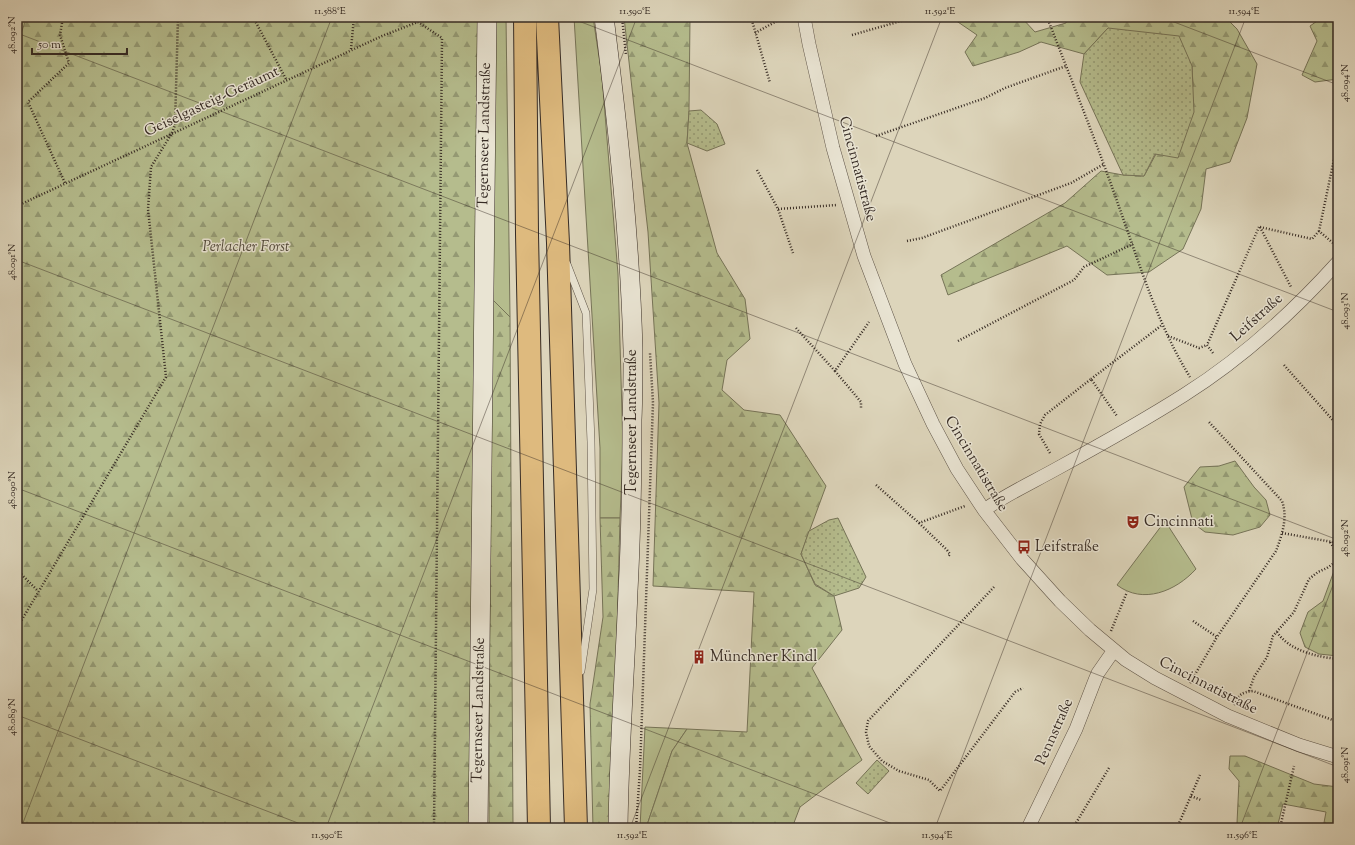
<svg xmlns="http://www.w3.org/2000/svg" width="1355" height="845" font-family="'Sorts Mill Goudy',serif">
<defs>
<pattern id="forest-firs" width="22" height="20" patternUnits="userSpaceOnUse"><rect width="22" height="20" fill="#b5bc8d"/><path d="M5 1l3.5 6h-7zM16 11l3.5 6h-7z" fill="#949973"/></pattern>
<pattern id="park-dots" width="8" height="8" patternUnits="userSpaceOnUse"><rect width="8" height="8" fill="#b5bc8d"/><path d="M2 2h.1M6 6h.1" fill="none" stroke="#949973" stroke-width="1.8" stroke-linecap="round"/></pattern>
</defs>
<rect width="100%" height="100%" fill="#ddd5bb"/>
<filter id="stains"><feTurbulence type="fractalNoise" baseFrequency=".005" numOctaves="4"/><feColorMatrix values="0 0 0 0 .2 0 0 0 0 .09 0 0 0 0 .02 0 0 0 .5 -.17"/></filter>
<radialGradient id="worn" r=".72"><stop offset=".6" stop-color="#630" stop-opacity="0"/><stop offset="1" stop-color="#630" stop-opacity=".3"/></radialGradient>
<path fill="#b5bc8d" stroke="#767458" d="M495,17H506L510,317L491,298Z
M574,17H593L602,77L618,274L623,448L620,518H600V448Z
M1165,521L1196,569C1176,591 1143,605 1117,585Z
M645,727L687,729L672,751L646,828H640Z"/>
<path fill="url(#forest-firs)" stroke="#767458" d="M17,17H478L469,828H17Z
M624,17H690L689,111L687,143L717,253L745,299L750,339L727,360L722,390L744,410L780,415L826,486L801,554L815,585L834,596L842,630L812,668L862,760L800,807L792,828H646L672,751L687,729L747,732L754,592L653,586L659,403L648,232Z
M956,17H1021L1035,32L1066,23L1067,17H1225L1237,29L1257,64L1247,118L1230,162L1206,169L1201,209L1183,249L1149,272L1107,275L1067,246L948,295L941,275L1065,203L1101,171L1123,175L1144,176L1193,86L1192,66L1108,28L1084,54L1041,42L1019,52L973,66L965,52L977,35L955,20Z
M1319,17H1338V79L1315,82L1302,75L1317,41L1310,26L1320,19Z
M491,298L510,317L513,828H489Z
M1235,461L1254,487L1266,500L1270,515L1260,527L1233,535L1205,532L1193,523L1184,487L1200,467L1219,466Z
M600,518H620L612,828H593L590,704L603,617Z
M1338,560V656L1319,654L1305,647L1300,633L1308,612L1323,601Z
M1230,756H1245L1314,784L1338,787V828H1323L1326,812L1283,804L1277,828H1239L1237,823L1239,781L1229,769Z"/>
<path fill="url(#park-dots)" stroke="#767458" d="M1108,28L1179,36L1192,66L1194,112L1178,158L1155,154L1144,176L1123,175L1080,82L1084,54Z
M701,110L717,124L725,144L707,151L687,143L689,111Z
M838,518L866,577L859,588L834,596L815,584L801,554L809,531L829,520Z
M877,760L889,771L868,794L856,783Z"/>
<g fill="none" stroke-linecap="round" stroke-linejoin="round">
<g stroke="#60564a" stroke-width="8">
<path id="lane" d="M567,264L586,313L591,442L593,589L581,671"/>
</g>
<g stroke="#60564a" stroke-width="14">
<path id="street" d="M804,17L809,44L833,148L864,256L905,364L933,424L957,469L984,510L1022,559L1060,601L1090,630L1126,660L1155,678L1228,716L1299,745L1338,757
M984,510C1007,494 1033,482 1058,468C1100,445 1143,421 1184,395C1241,359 1293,312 1338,262
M1028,828L1076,729L1095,680L1098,673L1114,650"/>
</g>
<g stroke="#362b24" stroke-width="20">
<path id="secondary" d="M604,17C618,128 630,239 633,350C633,374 633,397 632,420C632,477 631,534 628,591C625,670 619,749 618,828
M478,828L487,17"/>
</g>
<g stroke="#362b24" stroke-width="24">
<path id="highway" d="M525,17L527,234L539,828
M547,17L558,243L576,828"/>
</g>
<path stroke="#362b24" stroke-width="2.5" stroke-dasharray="1 2" stroke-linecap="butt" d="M63,17L60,35L69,63L28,102L65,183
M253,17L286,79
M622,17L626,55
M751,17L770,83
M1047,17C1071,79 1096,141 1118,204C1139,262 1157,324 1190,377
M755,33L784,17
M852,35L915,17
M351,49L354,17
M876,136L985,98L1005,88L1066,66
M757,170L778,209L793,253
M17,206L382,36L418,22L442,38L434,828
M778,209L837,205
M1260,227L1291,287
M1260,227L1312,239L1319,231
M907,241L922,238L1071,183L1104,164
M1333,243L1319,231L1338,140
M796,328L835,371L869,322
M1168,336L1199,348L1207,345
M958,341L1074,280L1084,267L1133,244
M1213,353L1207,345L1259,227
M1284,365L1338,426
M835,371L861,402V408
M1091,379L1162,325
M1050,453L1039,434L1040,424L1045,415L1091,379L1117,416
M876,485L919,523L965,506
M919,523L947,550L950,554L948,557
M1282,533L1338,543
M17,570L38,591
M994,587L868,721L866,732L869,746L882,761L899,771L929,780L940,791L1015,692L1023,688
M1193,621L1217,637L1276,551C1282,535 1288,518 1282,501L1209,422
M17,628L166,377L148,209L151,167L172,133L175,125L178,17
M1111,631L1127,592
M1277,632C1289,651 1318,657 1338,659
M1190,683L1217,637
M1249,691L1254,677L1267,657L1273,636L1294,612L1309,579L1318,572L1327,568L1334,563L1336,556L1334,548L1330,542
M1234,705C1238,695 1242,692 1253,691L1338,722
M1191,796L1201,800
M636,828L640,770L653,403L650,353
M1073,828L1109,768
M1177,828L1200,775
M1280,828L1294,766"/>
<use href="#lane" stroke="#e9e4d3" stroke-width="7"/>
<use href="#street" stroke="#e9e4d3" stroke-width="13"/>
<use href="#secondary" stroke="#e9e4d3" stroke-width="19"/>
<use href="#highway" stroke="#deba7e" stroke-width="22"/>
</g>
<path fill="none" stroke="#362b24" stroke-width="1" stroke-opacity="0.45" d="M568,17L1338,312M1161,17L1338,85M17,33L1338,540M17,44L27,17M17,260L1338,767M17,488L903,828M17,715L311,828M21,828L332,17M326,828L637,17M630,828L942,17M935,828L1246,17M1240,828L1338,572"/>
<defs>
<g id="theatre-bare" transform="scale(1.08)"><path d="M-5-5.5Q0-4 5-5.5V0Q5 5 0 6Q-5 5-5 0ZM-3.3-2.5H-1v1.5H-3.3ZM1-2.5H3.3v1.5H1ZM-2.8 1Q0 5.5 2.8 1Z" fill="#8f2418" stroke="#e9e4d3" stroke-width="2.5" paint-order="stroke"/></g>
<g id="bus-bare" transform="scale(1.08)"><path d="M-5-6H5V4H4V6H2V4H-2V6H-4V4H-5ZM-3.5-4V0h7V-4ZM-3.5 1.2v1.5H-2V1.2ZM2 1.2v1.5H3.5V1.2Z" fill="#8f2418" stroke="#e9e4d3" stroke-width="2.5" paint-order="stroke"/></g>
<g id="building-bare" transform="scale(1.08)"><path d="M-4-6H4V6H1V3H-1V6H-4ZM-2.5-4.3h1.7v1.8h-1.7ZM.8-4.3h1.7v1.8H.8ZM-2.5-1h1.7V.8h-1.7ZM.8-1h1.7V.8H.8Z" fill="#8f2418" stroke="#e9e4d3" stroke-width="2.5" paint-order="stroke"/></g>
</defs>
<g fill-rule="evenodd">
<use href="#theatre-bare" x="1133" y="522"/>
<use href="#bus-bare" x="1024" y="547"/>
<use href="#building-bare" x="699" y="657"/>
</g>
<g text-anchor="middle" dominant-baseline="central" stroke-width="3" stroke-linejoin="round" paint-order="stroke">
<g font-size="15" fill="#362b24" stroke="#e9e4d3">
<text transform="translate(212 102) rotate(-25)">Geiselgasteig-Geräumt</text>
<text transform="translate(485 135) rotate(-89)">Tegernseer Landstraße</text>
<text transform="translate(857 169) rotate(75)">Cincinnatistraße</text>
<text transform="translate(1257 318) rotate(-42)">Leifstraße</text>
<text transform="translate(632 422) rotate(-90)">Tegernseer Landstraße</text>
<text transform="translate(976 464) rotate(59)">Cincinnatistraße</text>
<text transform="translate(1208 686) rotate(27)">Cincinnatistraße</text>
<text transform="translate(479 710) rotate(-89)">Tegernseer Landstraße</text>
<text transform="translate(1055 732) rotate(-66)">Pennstraße</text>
</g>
<g font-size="15" font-style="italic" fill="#4f4839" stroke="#e9e4d3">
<text x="246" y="247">Perlacher Forst</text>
</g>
<g font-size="15" fill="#362b24" stroke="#e9e4d3" text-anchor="start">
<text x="1144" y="522">Cincinnati</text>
<text x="1035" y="547">Leifstraße</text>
<text x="710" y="657">Münchner Kindl</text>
</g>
</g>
<rect width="1355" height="845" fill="none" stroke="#ddd5bb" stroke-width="44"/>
<path d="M32 48v6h95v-6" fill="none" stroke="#362b24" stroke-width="2"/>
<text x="38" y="48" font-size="12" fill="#362b24" stroke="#e9e4d3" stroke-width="3" paint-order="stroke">50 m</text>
<rect x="22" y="22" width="1311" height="801" fill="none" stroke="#362b24" stroke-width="1.5"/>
<g font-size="10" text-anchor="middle" fill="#362b24">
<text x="330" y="14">11.588°E</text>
<text x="635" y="14">11.590°E</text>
<text x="940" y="14">11.592°E</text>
<text x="1244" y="14">11.594°E</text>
<text transform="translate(11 35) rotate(-90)" y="4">48.092°N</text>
<text transform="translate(1344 83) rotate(-90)" y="4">48.094°N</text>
<text transform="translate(11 262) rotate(-90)" y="4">48.091°N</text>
<text transform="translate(1344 311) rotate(-90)" y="4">48.093°N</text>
<text transform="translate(11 490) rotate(-90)" y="4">48.090°N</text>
<text transform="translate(1344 538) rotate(-90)" y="4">48.092°N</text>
<text transform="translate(11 717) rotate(-90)" y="4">48.089°N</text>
<text transform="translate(1344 765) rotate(-90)" y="4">48.091°N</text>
<text x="327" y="838">11.590°E</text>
<text x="632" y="838">11.592°E</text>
<text x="937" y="838">11.594°E</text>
<text x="1242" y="838">11.596°E</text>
</g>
<rect width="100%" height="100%" filter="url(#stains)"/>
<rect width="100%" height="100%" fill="url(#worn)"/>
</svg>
